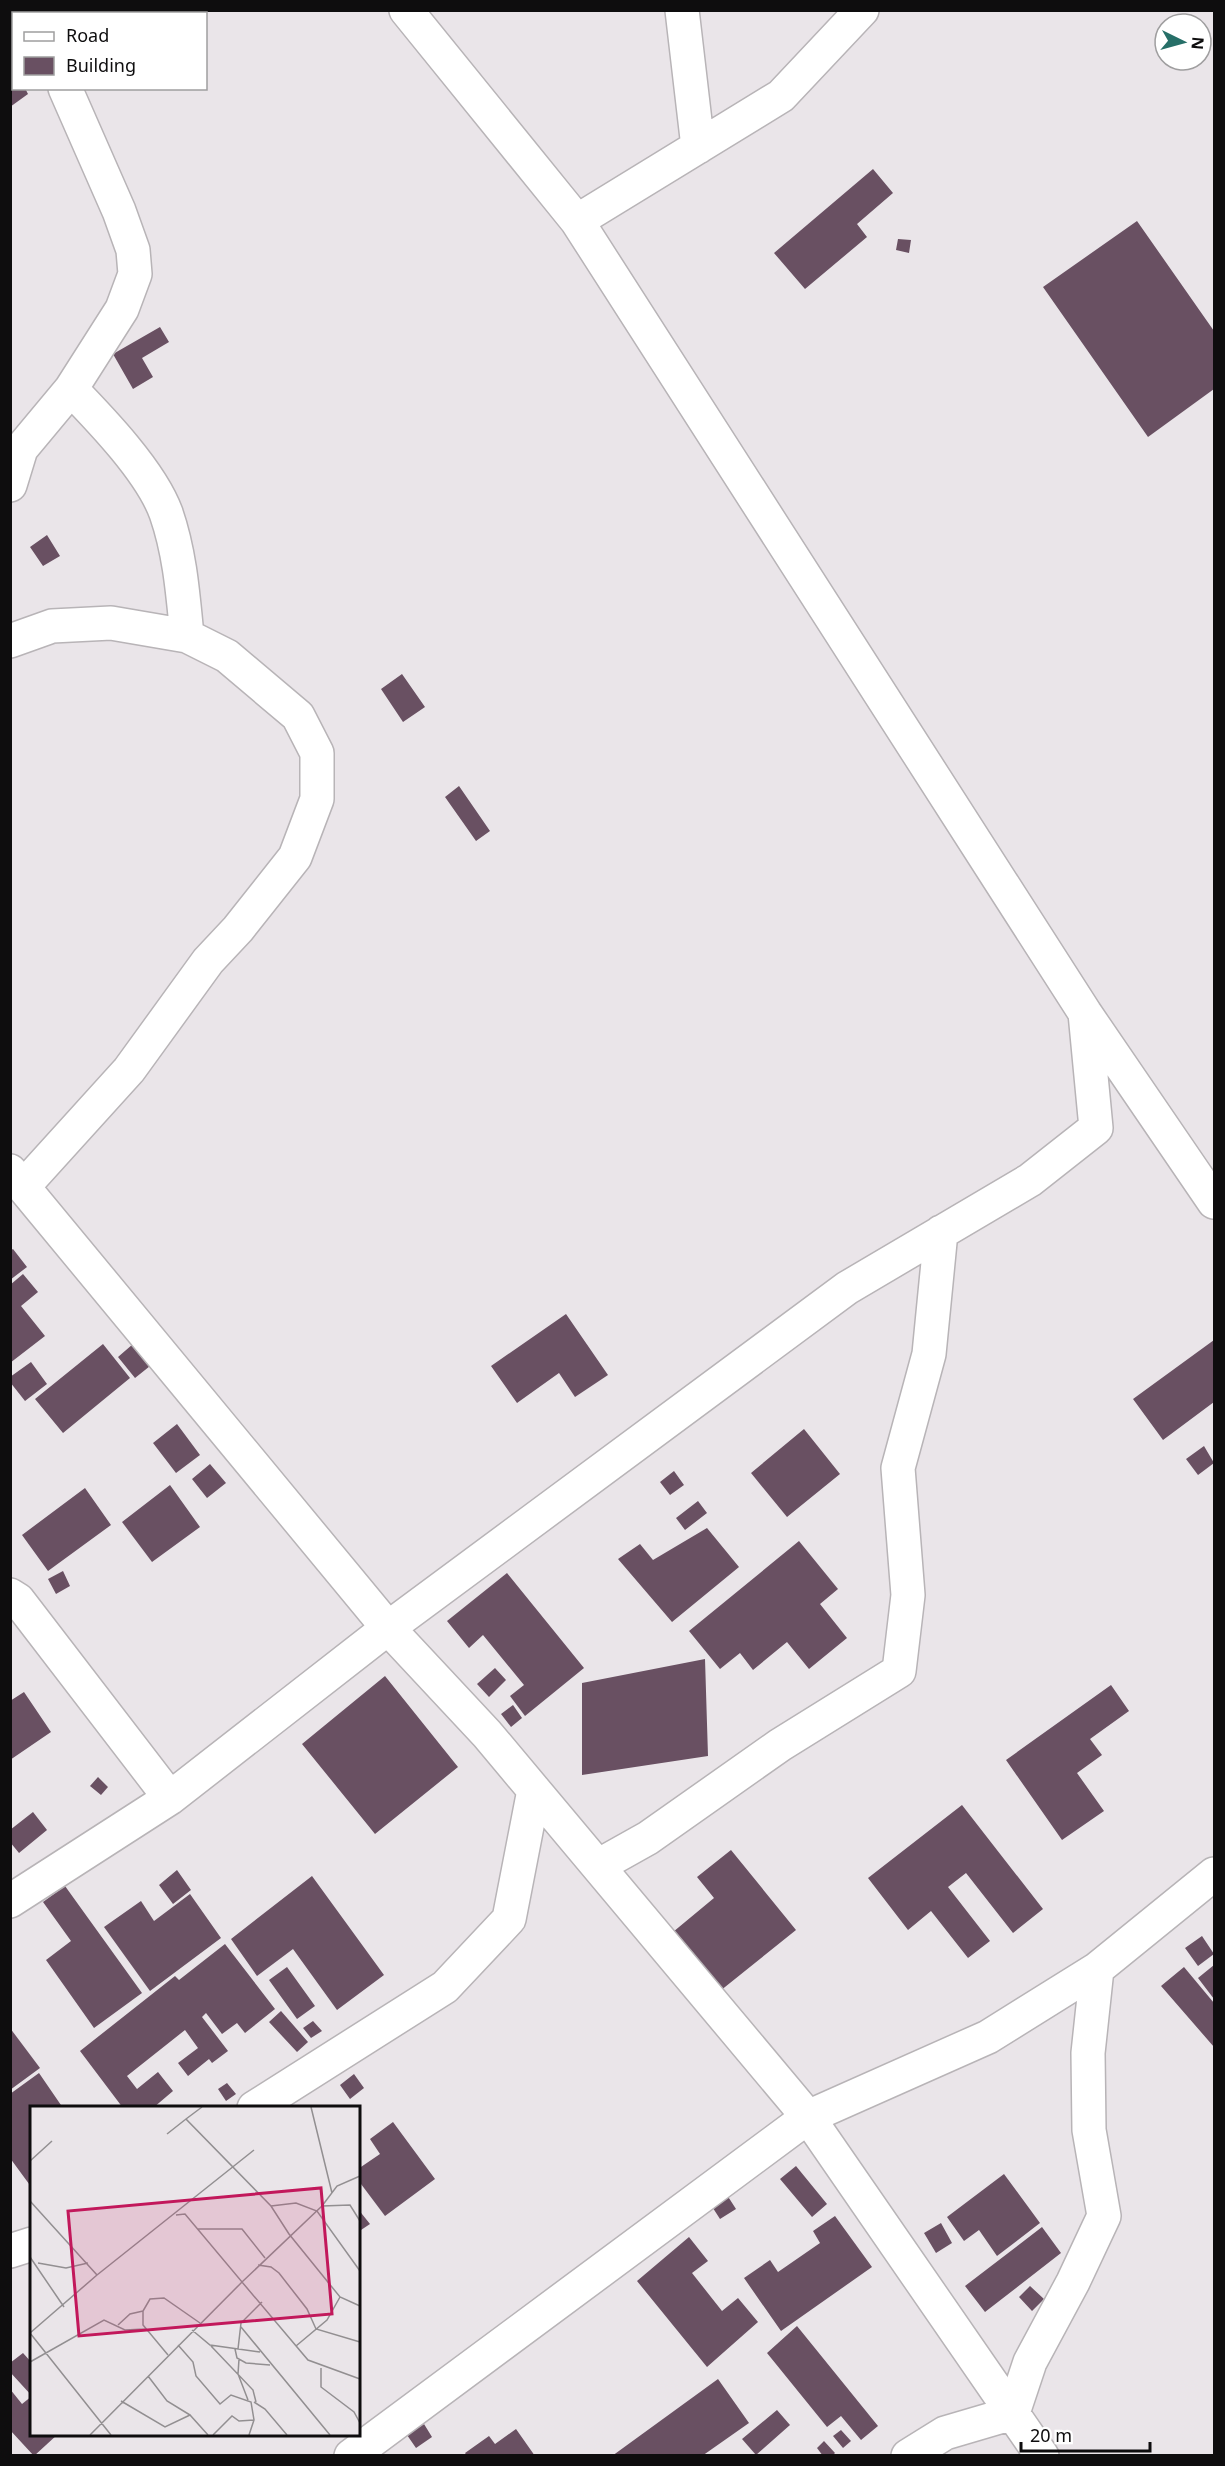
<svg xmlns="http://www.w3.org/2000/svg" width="1225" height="2466" font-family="'Noto Sans',sans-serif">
<rect width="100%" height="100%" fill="#eae5e9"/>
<path fill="#695062" d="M10,69L14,73V88H25L28,94L10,107Z
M873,169L893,193L857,224L867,237L805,289L774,253Z
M1137,221L1214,331V389L1148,437L1043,287Z
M898,239L911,240L909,253L896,250Z
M160,327L169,342L142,358L153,377L133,389L113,354Z
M47,535L60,556L43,566L30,547Z
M402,674L425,707L403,722L381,689Z
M459,786L490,831L476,841L445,797Z
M13,1249L27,1267L10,1280V1251Z
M23,1274L38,1292L21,1306L45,1336L10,1363V1285Z
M566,1314L608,1375L575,1397L559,1373L517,1403L491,1366Z
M1214,1340V1402L1163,1440L1133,1399Z
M103,1344L130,1378L63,1433L35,1399Z
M133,1344L150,1366L135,1378L118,1357Z
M31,1362L47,1384L25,1401L10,1382V1377Z
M177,1424L200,1455L176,1473L153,1443Z
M804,1429L840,1474L787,1517L751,1473Z
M1204,1446L1214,1463L1198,1475L1186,1459Z
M210,1464L226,1483L207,1498L192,1479Z
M674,1471L684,1485L670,1495L660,1482Z
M170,1485L200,1527L152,1562L122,1522Z
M85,1488L111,1525L48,1571L22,1535Z
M698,1501L707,1513L685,1530L676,1518Z
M707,1528L739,1567L672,1622L618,1559L640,1544L653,1560Z
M799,1541L838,1589L820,1604L847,1638L809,1669L787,1642L753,1670L740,1653L720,1669L689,1631Z
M63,1571L70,1586L56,1594L48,1579Z
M507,1573L584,1668L525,1716L510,1696L524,1685L483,1635L469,1648L447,1621Z
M705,1659L708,1756L582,1775V1683Z
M495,1668L506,1680L489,1697L477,1684Z
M385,1676L458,1767L375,1834L302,1744Z
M1111,1685L1129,1711L1090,1739L1102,1755L1077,1773L1104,1811L1062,1840L1006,1760Z
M24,1692L51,1732L10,1760V1701Z
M513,1705L522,1718L511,1727L501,1714Z
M98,1777L108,1787L101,1795L90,1786Z
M962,1805L1043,1909L1013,1933L966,1873L948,1887L990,1941L968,1958L931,1911L908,1930L868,1878Z
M33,1812L47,1830L19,1853L10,1842V1830Z
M731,1850L796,1930L720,1991L673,1932L714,1898L697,1877Z
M177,1870L191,1890L173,1904L159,1885Z
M312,1876L384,1975L337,2010L293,1949L257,1976L231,1939Z
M65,1886L142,1993L94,2028L46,1960L71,1941L43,1902Z
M190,1894L221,1938L150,1991L104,1927L141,1901L154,1921Z
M1202,1936L1214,1954L1198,1966L1185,1948Z
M225,1944L275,2009L245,2033L237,2023L222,2034L206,2013L202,2017L228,2051L212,2063L209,2059L188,2076L178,2063L198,2048L185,2030L127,2076L137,2089L158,2072L173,2091L153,2108H123L80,2051L175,1976L179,1980Z
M1214,1965V1999L1198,1978Z
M287,1967L315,2006L297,2019L269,1980Z
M1184,1967L1214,2003V2047L1161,1986Z
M281,2011L308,2042L297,2052L269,2022Z
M313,2021L322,2031L311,2038L303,2028Z
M10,2028L40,2068L10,2090Z
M39,2073L63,2108H32V2188L10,2158V2094Z
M354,2074L364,2088L350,2099L340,2085Z
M227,2083L236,2094L226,2101L218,2089Z
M393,2122L435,2179L385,2216L358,2180V2169L380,2154L370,2139Z
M796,2166L827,2204L812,2217L780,2179Z
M1004,2174L1040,2223L997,2256L979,2230L964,2241L947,2217Z
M727,2195L736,2209L720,2219L711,2205Z
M358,2209L370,2224L358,2232Z
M835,2216L872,2267L781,2331L744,2278L770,2260L778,2272L820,2243L813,2231Z
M941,2223L952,2243L936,2253L924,2233Z
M1042,2227L1061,2253L985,2312L965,2286Z
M689,2237L708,2261L692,2273L722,2311L738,2298L758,2322L707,2367L637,2281Z
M1030,2286L1044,2299L1032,2311L1019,2297Z
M797,2326L878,2426L861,2440L841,2416L827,2427L767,2353Z
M23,2353L32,2363V2396L10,2372V2363Z
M718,2379L749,2423L702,2456H612Z
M10,2389L22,2404L32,2396V2434H58L34,2456L10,2430Z
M777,2410L790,2425L756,2455L742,2439Z
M424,2424L432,2437L416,2448L407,2435Z
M516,2429L535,2456H467L465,2453L489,2436L495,2444Z
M841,2430L851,2441L843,2448L833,2436Z
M824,2441L835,2453L832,2456H823L817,2448Z"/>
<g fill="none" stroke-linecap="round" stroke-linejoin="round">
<g stroke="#b8b4b7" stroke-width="36">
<path id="minor" d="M34,10L35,14
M406,10L577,221L1085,1013L1214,1202
M682,10L698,147
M577,221L781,96L862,10
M71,389C102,421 151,472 166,513C180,553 183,595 187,636
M10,485L21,449L71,389L122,309L135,274L133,250L119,211L65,88
M10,641L52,626L111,623L187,636L227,656L298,716L317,753V799L295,857L238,929L208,961L129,1070L23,1187
M10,1171L388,1628L170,1798L10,1901
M10,1595L18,1600L170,1798
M598,1866L648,1838L780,1745L899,1671L908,1595L898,1468L929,1354L941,1232
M254,2108L445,1987L509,1919L534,1790
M10,2251L32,2244
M351,2456L808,2117L988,2037L1097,1969L1214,1874
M908,2456L945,2433L1013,2413L1030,2362L1073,2282L1104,2216L1089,2130L1088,2053L1097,1969
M1042,2456L808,2117L487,1734L388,1628L847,1288L1030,1180L1096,1128L1085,1013"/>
</g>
<use href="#minor" stroke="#fff" stroke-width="33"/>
</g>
<g transform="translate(30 2106)">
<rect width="330" height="330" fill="#eae5e9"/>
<path fill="none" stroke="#928f91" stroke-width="1.5" d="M172,1L156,13L241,100L259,128L310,191L330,200M281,1L302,87M137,28L156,13M0,55L22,35M0,95L67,169M241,100L266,97L287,105L330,165M292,100L307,80L330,70M146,109L155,108L212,176L292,100L320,99L330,115M167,123H212L235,152M0,151L34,201M8,157L36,162L58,157M228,159L241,161L249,167L277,203L286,223L330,236M88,219L100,208L113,205M211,221L300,329M162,224L180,239L230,246M0,227L67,169L224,44M0,227L81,329M148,239L163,256L166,270L190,298L201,289L221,296L224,314L219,329M181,240L223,284L226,296M266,240L297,214L310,191M205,243L207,252L216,257L240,259M208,243L211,217L232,196M138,249L113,219V205L120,193L134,192L170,217M209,253L208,268L218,294M0,256L74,214L95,224L115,223M291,262V281L324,306L330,317M118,270L137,295L160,309M91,295L135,321L160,309L178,329M224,296L235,303L257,329M60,329L212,176L278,254L330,273M183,329L202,310L209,315L224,314"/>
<path fill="#c2185b" fill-opacity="0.15" stroke="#c2185b" stroke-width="3" d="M291,82L302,208L49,230L38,105Z"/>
<rect width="330" height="330" fill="none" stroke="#0e0d0e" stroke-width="3"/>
</g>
<rect width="1225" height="2466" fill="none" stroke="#0e0d0e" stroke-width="24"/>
<rect x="12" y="12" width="195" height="78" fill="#ffffff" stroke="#9f9e9f" stroke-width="1.5"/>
<rect x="24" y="32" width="30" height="9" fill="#ffffff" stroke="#9f9e9f" stroke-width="1.5"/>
<text x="66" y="42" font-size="18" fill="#0e0d0e">Road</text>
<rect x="24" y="57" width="30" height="18" fill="#695062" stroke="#9f9e9f" stroke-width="1.5"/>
<text x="66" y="72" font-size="18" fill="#0e0d0e">Building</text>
<g transform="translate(1183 42) rotate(95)"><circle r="28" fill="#ffffff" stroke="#9f9e9f" stroke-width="1.5"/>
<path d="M0-4.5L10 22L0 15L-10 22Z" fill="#266f68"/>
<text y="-9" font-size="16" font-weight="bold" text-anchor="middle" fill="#0e0d0e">N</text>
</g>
<path d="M1021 2442v9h129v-9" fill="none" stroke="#0e0d0e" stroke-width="3"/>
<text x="1030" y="2442" font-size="18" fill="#0e0d0e" stroke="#ffffff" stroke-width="4.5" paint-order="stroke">20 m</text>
</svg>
